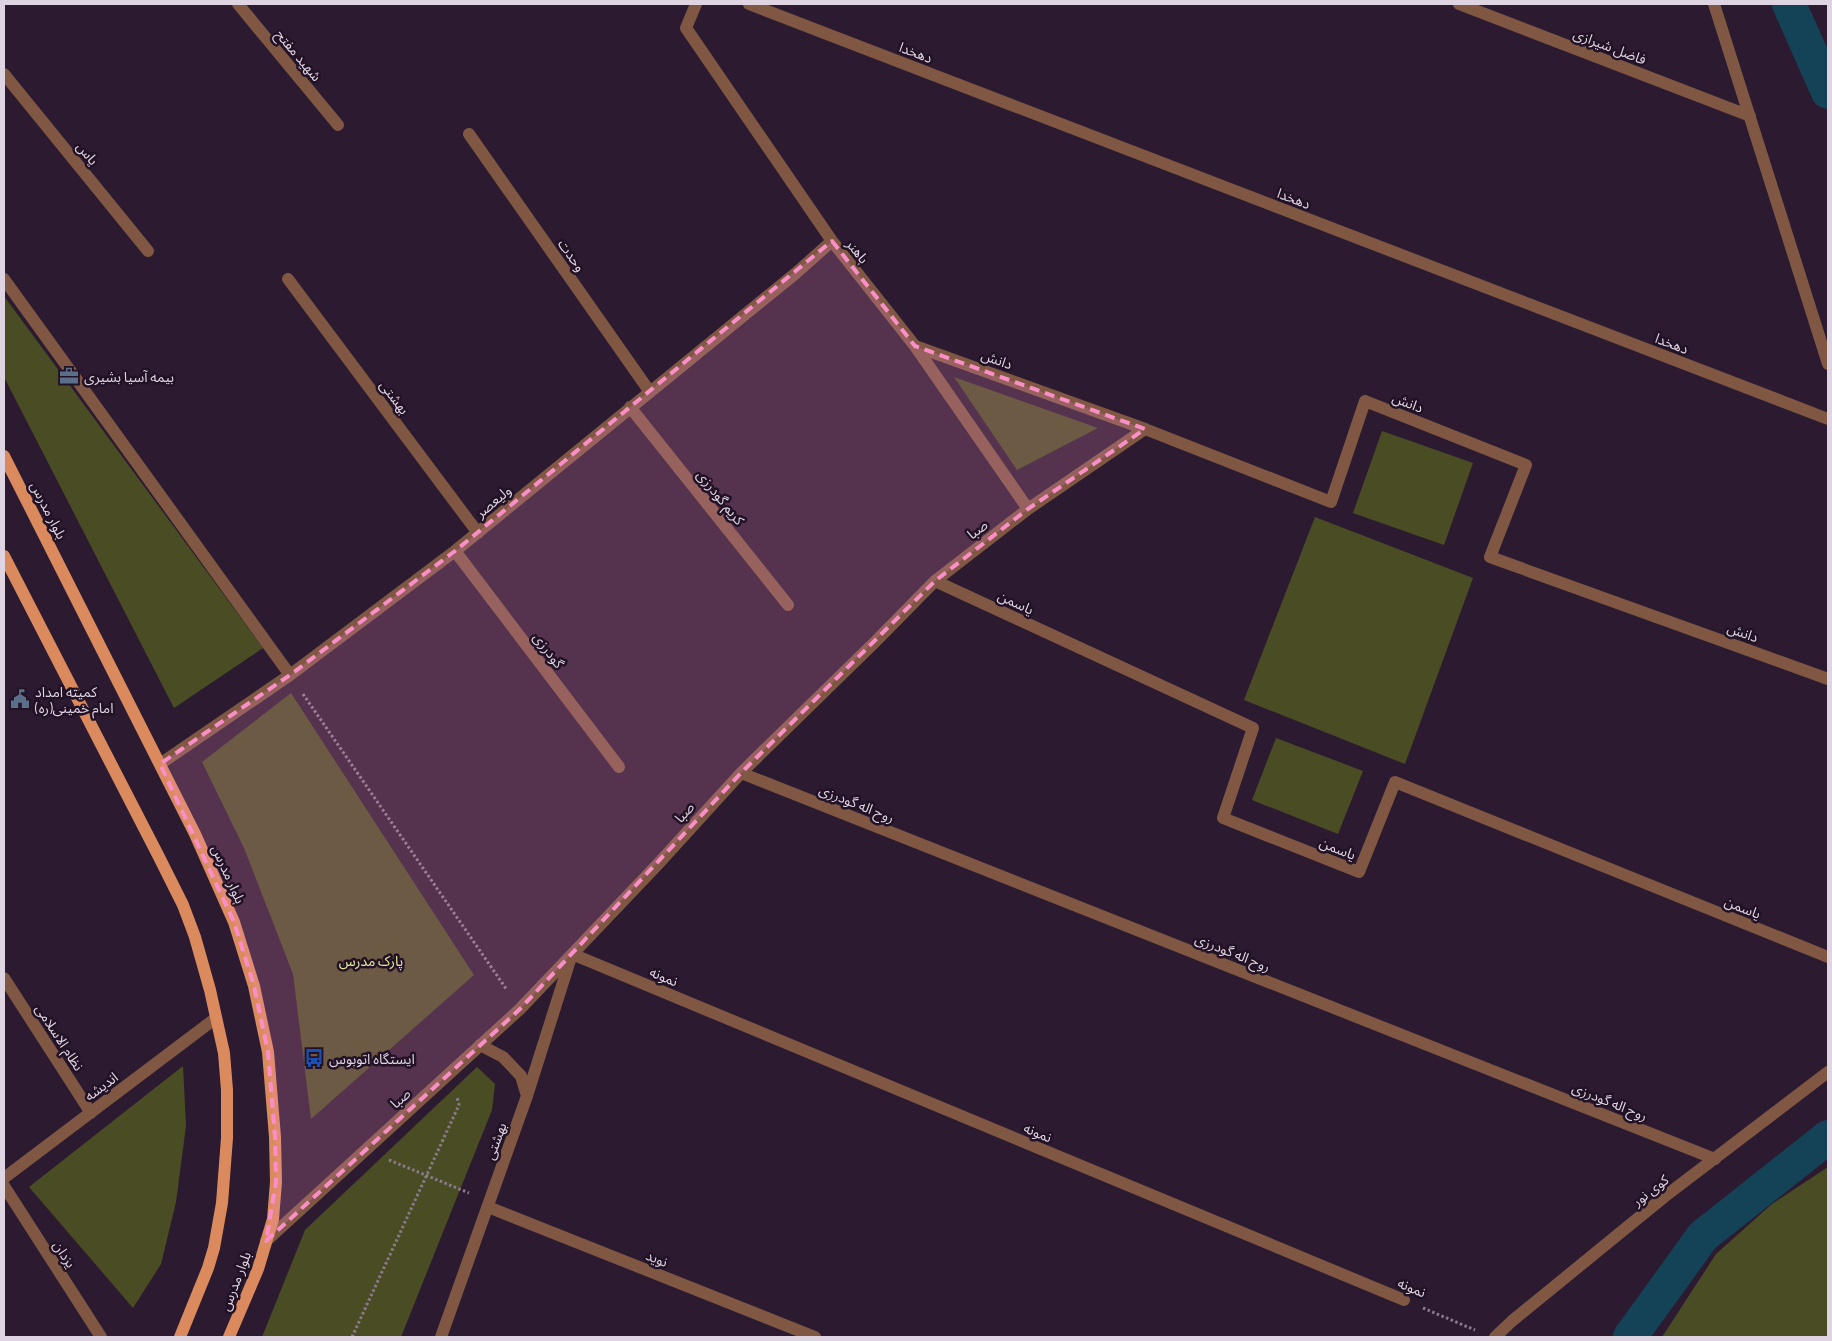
<svg xmlns="http://www.w3.org/2000/svg" width="1832" height="1341" font-family="Barlow,'Noto Sans Arabic',sans-serif">
<rect width="100%" height="100%" fill="#2c1b30"/>
<path fill="#4a4d24" d="M4,296L263,648L174,708L4,377Z
M954,377L1098,428L1017,470Z
M1382,431L1473,463L1444,545L1353,513Z
M1315,517L1473,578L1405,764L1244,700Z
M291,693L474,975L311,1119L293,974L244,848L202,762Z
M1276,738L1363,771L1338,834L1252,800Z
M183,1066L186,1126L176,1202L161,1264L133,1308L29,1187Z
M477,1067L495,1084L492,1110L401,1337H262L305,1230Z
M1828,1167V1337H1662L1716,1254L1772,1204Z"/>
<g fill="none" stroke-linecap="round" stroke-linejoin="round">
<path stroke="#144358" stroke-width="34" d="M1789,4L1828,92
M1630,1337L1703,1236L1828,1137"/>
<path stroke="#897b8c" stroke-width="3" stroke-dasharray="2.5 2.5" stroke-linecap="butt" d="M303,694L507,990
M389,1160L469,1193
M1423,1308L1475,1330
M352,1337L459,1105L457,1097"/>
<path stroke="#7f5743" stroke-width="12" d="M238,4L338,125
M696,4L686,28L832,241L915,346L1028,509
M749,4L1828,419
M1459,4L1750,116
M1714,4L1828,364
M4,74L148,251
M469,134L650,392
M4,279L290,675
M288,279L478,533
M915,346L1145,429L1331,502L1365,401L1526,465L1490,557L1828,679
M630,407L788,605
M455,551L619,767
M935,581L1253,728L1223,818L1359,872L1395,782L1828,957
M160,764L290,675L455,551L796,273L832,241
M741,773L1715,1159
M4,978L91,1113
M480,1045L503,1057L521,1076L527,1096
M4,1178L216,1018
M4,1186L101,1337
M488,1207L815,1337
M266,1241L520,1009L659,863L741,773L876,641L935,581L1028,509L1145,429
M441,1337L527,1096L572,954L1404,1300
M1495,1337L1512,1321L1664,1197L1828,1072"/>
<path stroke="#db8a5e" stroke-width="12" d="M4,456L195,834L234,922L254,986L268,1052L275,1137L276,1182L273,1219L258,1269L229,1337
M4,556L159,857L183,905L195,937L210,990L224,1053L227,1090V1138L222,1203L214,1248L208,1268L180,1337"/>
</g>
<path fill="#fa8fc8" fill-opacity="0.2" stroke="#fa8fc8" stroke-width="4" stroke-dasharray="10 6" stroke-linejoin="round" d="M832,241L915,346L1145,429L1028,509L935,581L741,773L520,1009L266,1241L276,1182L275,1137L268,1052L254,986L234,922L160,764L290,675L455,551Z"/>
<defs>
<g id="office-bare" transform="scale(1.5)"><path d="M-6-3h4V-5.5h4V-3h4V5H-6ZM-1-4.5V-3h2v-1.5ZM-6 0V1H6V0Z" fill="#5c6f8a" stroke="#221226" stroke-width="2.5" paint-order="stroke"/></g>
<g id="civic-bare" transform="scale(1.5)"><path d="M-.6-6.5H3V-4.5H.6V-3L4-1V1h2V6H-6V1h2V-1L-.6-3ZM-1.2 2.5V6h2.4V2.5Z" fill="#5c6f8a" stroke="#221226" stroke-width="2.5" paint-order="stroke"/></g>
<g id="bus-bare" transform="scale(1.5)"><path d="M-5-6H5V4H4V6H2V4H-2V6H-4V4H-5ZM-3.5-4V0h7V-4ZM-3.5 1.2v1.5H-2V1.2ZM2 1.2v1.5H3.5V1.2Z" fill="#1a4fb4" stroke="#221226" stroke-width="2.5" paint-order="stroke"/></g>
</defs>
<g fill-rule="evenodd">
<use href="#office-bare" x="69" y="376"/>
<use href="#civic-bare" x="20" y="699"/>
<use href="#bus-bare" x="314" y="1058"/>
</g>
<g text-anchor="middle" dominant-baseline="central" stroke-width="5" stroke-linejoin="round" paint-order="stroke">
<g font-size="14" fill="#dfd4e2" stroke="#221226">
<text transform="translate(1610 46) rotate(21)">فاضل شیرازی</text>
<text transform="translate(916 52) rotate(21)">دهخدا</text>
<text transform="translate(299 55) rotate(50)">شهید مفتح</text>
<text transform="translate(88 153) rotate(51)">یاس</text>
<text transform="translate(1294 198) rotate(21)">دهخدا</text>
<text transform="translate(858 251) rotate(51)">باهنر</text>
<text transform="translate(572 255) rotate(55)">وحدت</text>
<text transform="translate(1672 343) rotate(21)">دهخدا</text>
<text transform="translate(997 359) rotate(20)">دانش</text>
<text transform="translate(395 397) rotate(53)">بهشتی</text>
<text transform="translate(1408 402) rotate(22)">دانش</text>
<text transform="translate(721 497) rotate(51)">کریم گودرزی</text>
<text transform="translate(493 501) rotate(-40)">ولیعصر</text>
<text transform="translate(49 510) rotate(63)">بلوار مدرس</text>
<text transform="translate(977 529) rotate(-38)">صبا</text>
<text transform="translate(1016 602) rotate(25)">یاسمن</text>
<text transform="translate(1743 632) rotate(20)">دانش</text>
<text transform="translate(549 650) rotate(53)">گودرزی</text>
<text transform="translate(857 803) rotate(22)">روح اله گودرزی</text>
<text transform="translate(684 812) rotate(-48)">صبا</text>
<text transform="translate(1338 848) rotate(22)">یاسمن</text>
<text transform="translate(229 874) rotate(66)">بلوار مدرس</text>
<text transform="translate(1743 907) rotate(22)">یاسمن</text>
<text transform="translate(1233 952) rotate(22)">روح اله گودرزی</text>
<text transform="translate(664 976) rotate(23)">نمونه</text>
<text transform="translate(60 1037) rotate(57)">نظام الاسلامی</text>
<text transform="translate(101 1086) rotate(-37)">اندیشه</text>
<text transform="translate(400 1098) rotate(-42)">صبا</text>
<text transform="translate(1610 1101) rotate(22)">روح اله گودرزی</text>
<text transform="translate(1038 1132) rotate(23)">نمونه</text>
<text transform="translate(495 1141) rotate(-70)">بهشتی</text>
<text transform="translate(1650 1190) rotate(-38)">کوی نور</text>
<text transform="translate(65 1254) rotate(57)">یزدان</text>
<text transform="translate(657 1258) rotate(22)">نوید</text>
<text transform="translate(235 1281) rotate(-69)">بلوار مدرس</text>
<text transform="translate(1412 1287) rotate(23)">نمونه</text>
</g>
<g font-size="14" fill="#dfd4e2" stroke="#221226" text-anchor="start">
<text x="84" y="376">بیمه آسیا بشیری</text>
<text x="35" y="691">کمیته امداد<tspan x="35" dy="16">امام خمینی(ره)</tspan></text>
<text x="329" y="1058">ایستگاه اتوبوس</text>
</g>
<g font-size="14" fill="#e2ea97" stroke="#221226">
<text x="371" y="960">پارک مدرس</text>
</g>
</g>
<rect width="1832" height="1341" fill="none" stroke="#dfd4e2" stroke-width="10"/>
</svg>
